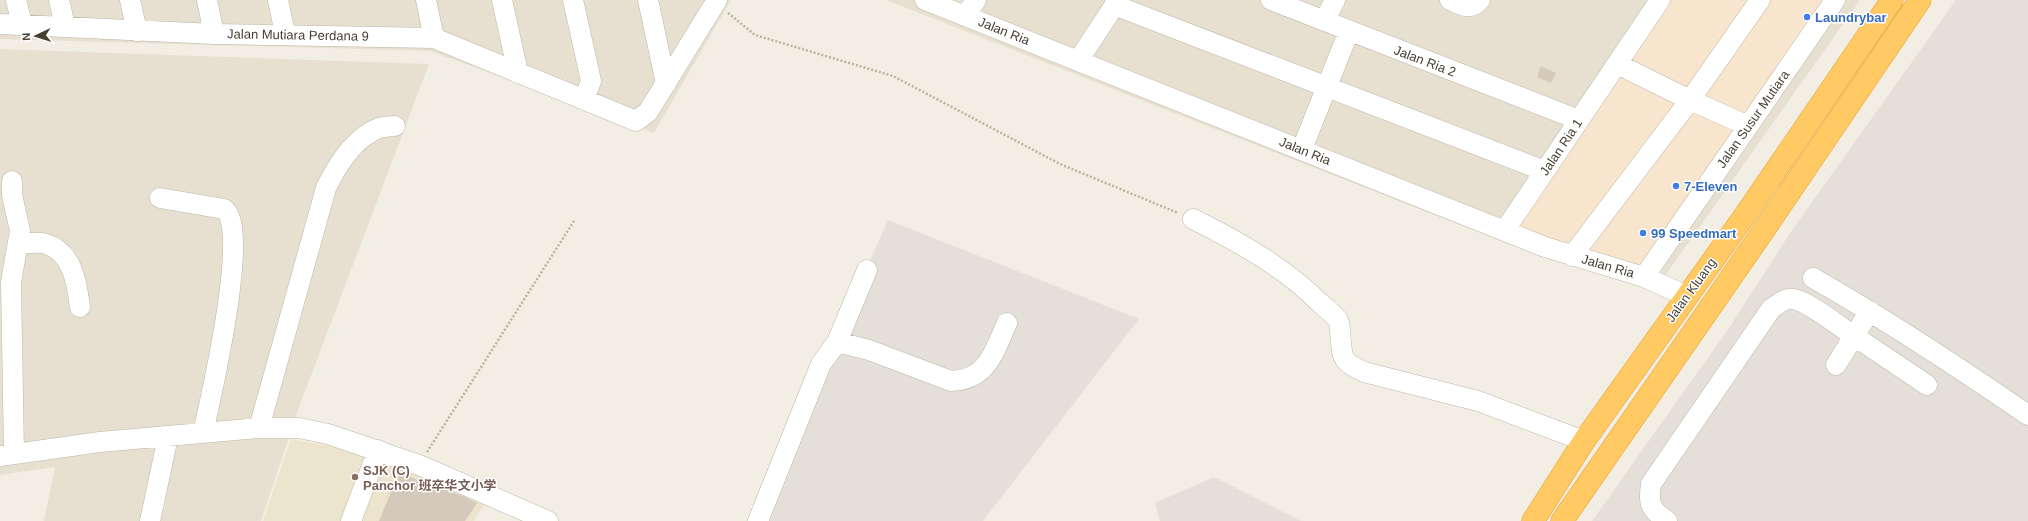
<svg xmlns="http://www.w3.org/2000/svg" width="2028" height="521" font-family="Helvetica,'Noto Sans SC',sans-serif">
<rect width="100%" height="100%" fill="#f3eee4"/>
<path fill="#e7e0d1" d="M0,0H731L654,133L430,51L0,39Z
M886,0H1860L1655,290L1537,255Z
M0,49L429,64L298,410L261,521H44L55,467L0,475Z"/>
<path fill="#f7e5cd" d="M1653,0H1841L1646,283L1497,232Z"/>
<path fill="#e5dfd9" d="M1956,0H2028V521H1592L1727,331L1794,227Z
M888,220L1139,319L983,521H755Z
M1214,477L1301,521H1160L1155,503Z"/>
<path fill="#ede4cd" d="M291,439L374,454L488,499L474,521H263Z"/>
<path fill="#d5cab9" d="M1541,66L1556,73L1551,83L1537,77Z
M399,473L465,497L477,503L465,521H379Z"/>
<g fill="none" stroke-linecap="round" stroke-linejoin="round">
<g stroke="#bfb6a6" stroke-width="21">
<path id="minor" d="M16,0L22,24
M59,0L65,26
M130,0L137,31
M207,0L214,34
M278,0L285,34
M426,0L434,38
M502,0L518,73
M573,0L591,81L584,100
M648,0L666,84
M925,0L1545,247L1644,277L1687,296
M1271,0L1579,120
M1450,0C1462,5 1470,11 1480,0
M1114,5L1545,171
M965,16L976,0
M1324,21L1335,0
M0,24L214,34L434,38L636,121L648,112L717,0
M1078,61L1118,0
M1617,64L1690,100L1748,126
M1302,149L1349,31
M12,181V195L20,231L11,282L14,453
M160,198L224,209C251,227 210,401 203,433
M1193,219C1239,242 1284,267 1320,303C1326,308 1333,314 1338,320C1340,324 1340,328 1340,332C1343,358 1339,360 1364,372L1478,401L1584,441
M1505,230L1660,0
M18,244C26,244 38,241 46,244C73,252 77,284 80,307
M1572,256L1690,100L1760,0
M1644,277L1835,0
M1813,278C1887,320 1958,367 2028,415
M1870,311L1854,336L1927,385
M837,342L867,270
M259,428L326,188C337,165 354,138 379,128C384,127 390,126 395,126
M0,456L100,442L259,428H299L328,434L419,465L548,521
M150,521L168,437
M351,521L378,450
M758,521L821,364L837,342L869,350L951,381C988,380 994,351 1007,323
M1667,521C1650,509 1648,504 1651,484L1771,309C1778,304 1785,297 1793,299C1808,301 1840,327 1854,336L1836,365"/>
</g>
<g stroke="#e69f2b" stroke-width="23">
<path id="highway" d="M1533,521L1584,441L1746,214L1892,0
M1562,521L1764,230L1920,0"/>
</g>
<path stroke="#c1b296" stroke-width="2.5" stroke-dasharray="2 2" stroke-linecap="butt" d="M728,13L755,35L893,76L1060,164L1178,213
M427,452L574,221"/>
<use href="#minor" stroke="#fff" stroke-width="20"/>
<use href="#highway" stroke="#ffc963" stroke-width="22"/>
</g>
<g fill="#3f7fe0" stroke="#fff" stroke-width="1.5">
<circle cx="1807" cy="17" r="4"/>
<circle cx="1676" cy="186" r="4"/>
<circle cx="1643" cy="233" r="4"/>
</g>
<circle fill="#8d6e63" stroke="#fff" stroke-width="1.5" cx="355" cy="477" r="4"/>
<g text-anchor="middle" dominant-baseline="central" stroke-width="3" stroke-linejoin="round" paint-order="stroke">
<g font-size="13" font-weight="bold" fill="#366cbe" stroke="#fff" text-anchor="start">
<text x="1815" y="17">Laundrybar</text>
<text x="1684" y="186">7-Eleven</text>
<text x="1651" y="233">99 Speedmart</text>
</g>
<g font-size="13" fill="#453e33" stroke="#fff">
<text transform="translate(1004 31) rotate(22)">Jalan Ria</text>
<text transform="translate(298 35) rotate(1)">Jalan Mutiara Perdana 9</text>
<text transform="translate(1425 61) rotate(21)">Jalan Ria 2</text>
<text transform="translate(1753 119) rotate(-55)">Jalan Susur Mutiara</text>
<text transform="translate(1561 147) rotate(-56)">Jalan Ria 1</text>
<text transform="translate(1305 151) rotate(22)">Jalan Ria</text>
<text transform="translate(1608 266) rotate(16)">Jalan Ria</text>
<text transform="translate(1691 290) rotate(-54)">Jalan Kluang</text>
</g>
<g font-size="13" font-weight="bold" fill="#785e54" stroke="#fff" text-anchor="start">
<text x="363" y="470">SJK (C)<tspan x="363" dy="15">Panchor 班卒华文小学</tspan></text>
</g>
</g>
<g transform="translate(36 36) rotate(266)" stroke="#ffffff" stroke-width="3" paint-order="stroke">
<path d="M0-3L7 15L0 10L-7 15Z" fill="#453e33"/>
<text y="-6" font-size="11" font-weight="bold" text-anchor="middle" fill="#453e33">N</text>
</g>
</svg>
